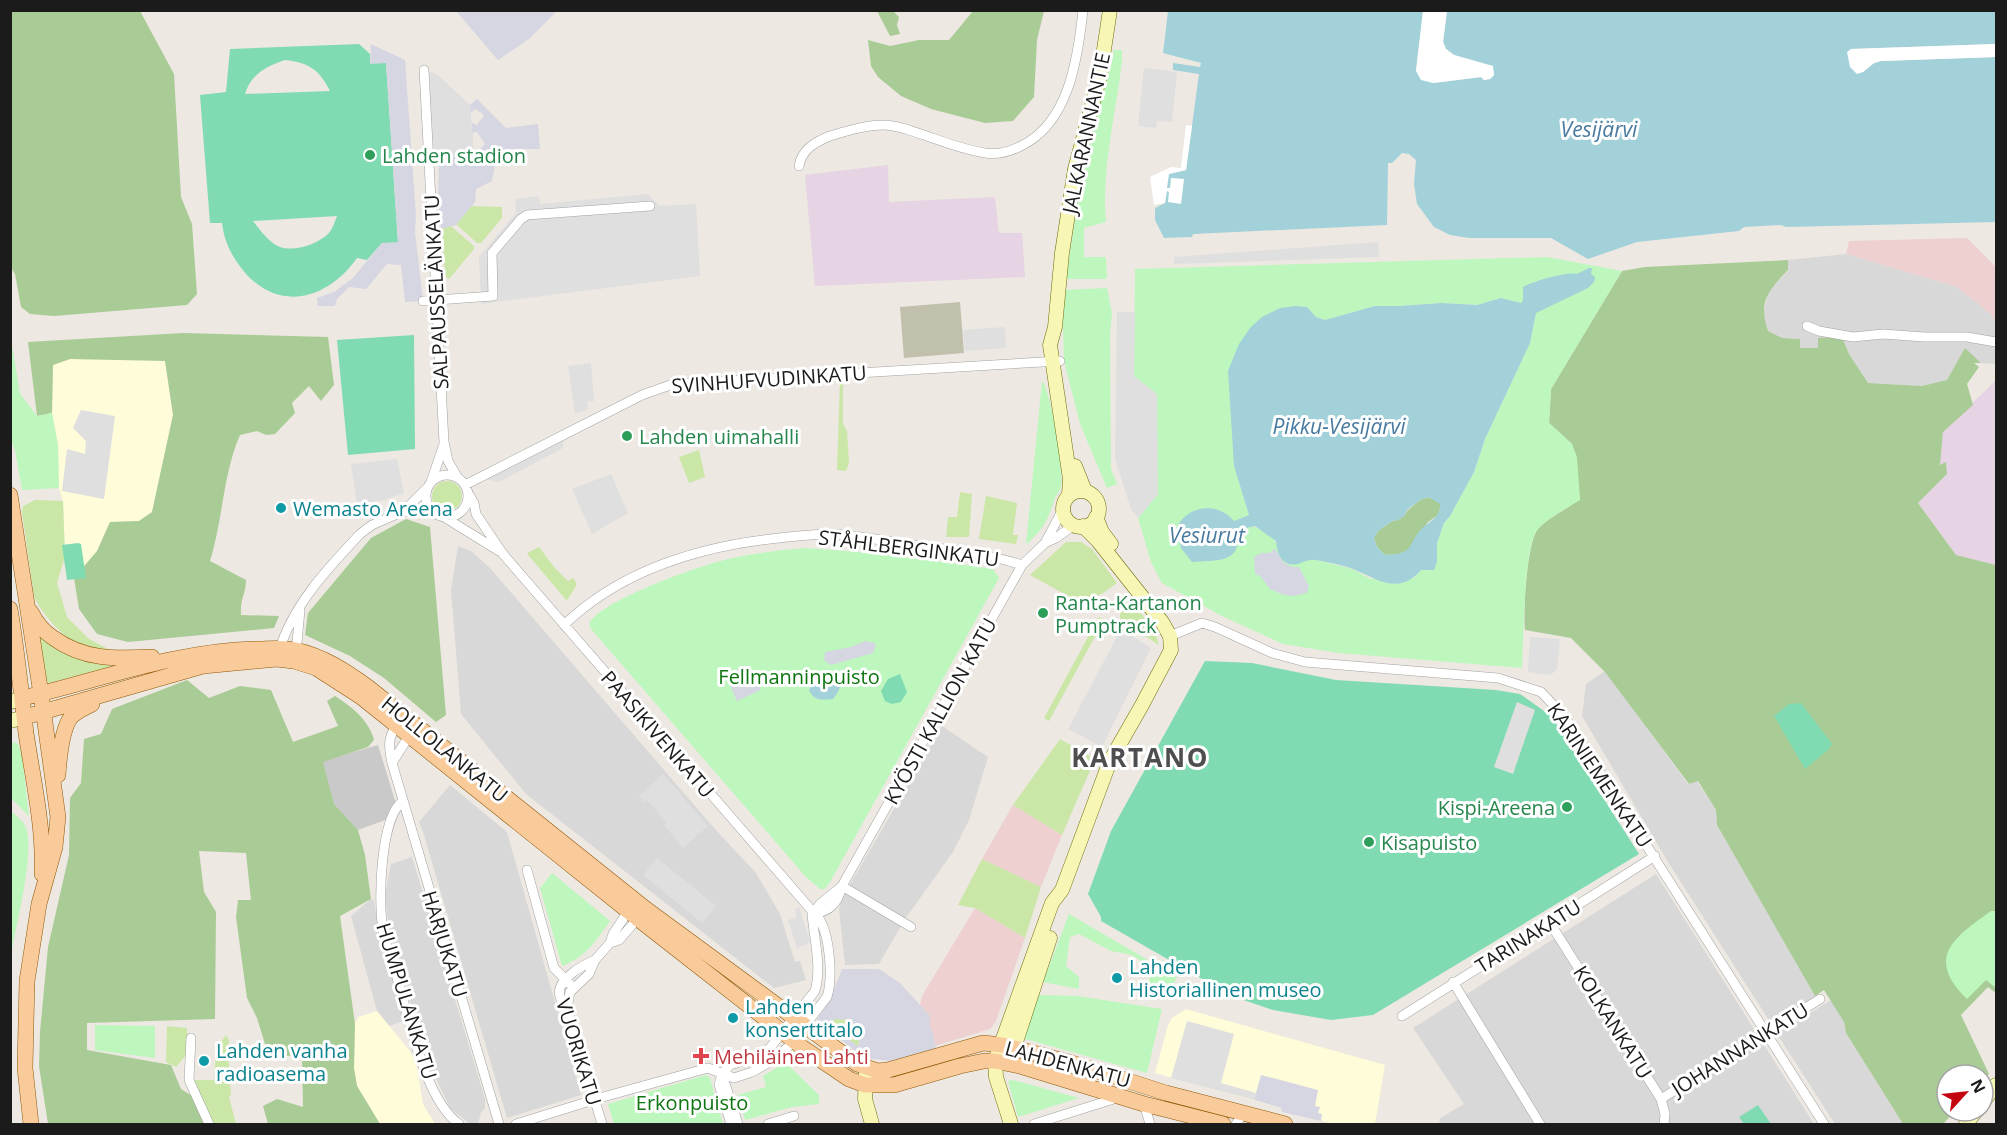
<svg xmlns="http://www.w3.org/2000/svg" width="2007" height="1135" font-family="'Open Sans',sans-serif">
<rect width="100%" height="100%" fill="#ede8e1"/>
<path fill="#d9d8d8" d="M1846,254L1955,286L1984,308L1996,320V364L1981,363L1965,349L1948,380L1922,386L1867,383L1849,354L1842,337L1818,339V348L1800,349V339L1782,338L1768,331L1763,316L1769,290L1788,271V260Z
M458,546L471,551L490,568L714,828L756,873L780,914L795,962L800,961L806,980L774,988L526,794L461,714L451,590Z
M1605,671L1688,784L1697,781L1716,810L1717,825L1815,996L1772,1025L1668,862L1582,716L1586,684Z
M942,726L988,757L969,820L953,852L905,919L879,964L845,965L839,909L844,895Z
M450,785L507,832L581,1095L507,1118L424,835L419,822Z
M412,857L485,1099V1108L481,1112L478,1124H470L450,1108L429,1064L389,931L385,895L391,864Z
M1656,874L1814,1124H1439L1440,1118L1464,1104L1413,1028Z
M371,899L374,901L379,931L406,1020L389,1026L377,1011L351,916Z
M1831,1000L1844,1022L1846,1033L1903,1124H1835L1777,1034Z"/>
<path fill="#eed0d1" d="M1967,238L1996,267V320L1984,308L1955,286L1846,254L1849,241Z
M1013,805L1062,835L1041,887L982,859Z
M975,908L1025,938L996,1021L990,1029L935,1046L930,1027V1016L920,1005L922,996Z"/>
<path fill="#e6d3e3" d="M888,165L889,202L995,197L999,233H1022L1025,277L815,286L805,175Z
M1996,380V565L1956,555L1918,503L1947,474L1946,463L1940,465L1943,432Z"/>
<path fill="#fefcd9" d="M70,359L165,360L173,415L152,512L139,521L110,522L97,551L74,578L65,556L63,501L59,488L58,445L52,413L53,365Z
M1186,1009L1385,1065L1375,1124H1334L1288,1112L1281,1108L1155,1073L1168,1025L1172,1018Z
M377,1011L410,1051L417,1067L423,1104L435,1124H380L357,1086L354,1068L355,1024L358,1017Z"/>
<path fill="#c9c9c9" d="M378,745L396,804L388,819L358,830L334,804L322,761Z"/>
<path fill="#c1c0ad" d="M960,302L964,353L904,358L900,307Z"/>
<path fill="#cae7a7" d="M469,206L502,207V218L481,243H477L455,223Z
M446,222L474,246V249L449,279L445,277L442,225Z
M840,380L843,383V424L847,431L849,463L846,471L837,470Z
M699,450L705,477L689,483L679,457Z
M432 496a15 15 0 1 1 30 0a15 15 0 1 1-30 0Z
M960,492L972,494L969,537H946L948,517H957Z
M986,496L1017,503L1013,535H1018L1016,544L979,539Z
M35,500L63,501L65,556L57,583L67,617L89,639L112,651C103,649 93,649 84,647C66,642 40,612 34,596L22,512L23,506Z
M1066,542H1081L1092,549L1117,583L1103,593L1081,603L1030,575Z
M539,547L554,567L568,581L573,578L577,584L568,599L566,600L529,556L527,553Z
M1129,597L1155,632L1159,645L1120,620V614Z
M1099,617L1104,620L1049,721L1044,718Z
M38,636L110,664V667L49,683L46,681Z
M1060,739L1095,759L1062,835L1013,805Z
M982,859L1041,887L1025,938L975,908L958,905Z
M836,1019C853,1019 863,1030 858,1047L825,1023Z
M167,1026L187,1028L188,1053L176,1067L166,1062Z
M226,1035L229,1040L228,1050L231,1095L229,1097L236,1124H211L198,1096L194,1080H214L216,1049Z"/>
<path fill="#a9cb96" d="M10,11H140L174,74L181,197L192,224L197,294L187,305L54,316L30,314L21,307L15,274L10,266Z
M877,11H893L899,17L897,25L900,34L890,36Z
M973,11H1044L1037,40L1034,97L1013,121L985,123L931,109L901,96L878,77L871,66L868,40L890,46L919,40H949Z
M1788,260V270C1768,291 1758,302 1768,331L1782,338L1800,339V348H1818V338L1842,337L1849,354L1868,383L1922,386L1947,380L1965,348L1981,363H1974L1979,367L1967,384L1973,405L1943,432L1940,465L1946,462L1947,474L1918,503L1956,555L1996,565V993L1988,987L1961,1015L1989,1074L1983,1080V1075H1947V1111H1955L1943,1124H1903L1846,1033L1844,1022L1824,990L1815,996L1717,825L1716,810L1698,781L1689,784L1605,672L1571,638L1525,630C1523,611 1527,542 1538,529C1545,520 1570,507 1580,499L1572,444L1549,423L1551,389L1622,271L1645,267Z
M183,333L328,337L334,385L321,401L309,386L292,403L295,413L275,434L266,435L257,431L240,435C223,473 223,520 210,561L246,580C246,594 240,598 241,615L279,616L274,628L128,642L97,634L79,609L74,578L97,551L110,522L139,521L152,512L173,415L165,361L70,359L53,365L52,413L37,416L28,342Z
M1429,497L1440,503V508L1438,515L1428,522L1408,550L1400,554L1385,555L1377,547L1374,538L1378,531L1392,521L1398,520L1404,516L1407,511L1420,500Z
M406,519L430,527L446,715L436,722L384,678L350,656L305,635L308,613L371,538Z
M187,680L209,698L240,686L271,690L293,742L338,726L327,701L335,696C352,707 369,720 374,740L368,747L323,762L334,804L358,830L365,855L371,899L340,916L355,1024L354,1068L357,1086L380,1124H268L263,1106L277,1099L303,1107L302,1055L269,1057L257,1018L247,998L236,917L238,900H251L246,853L199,851L204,892L216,912L215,1019L87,1023V1050L171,1065L181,1089L200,1101L207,1124H48L39,1066L40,1032L48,947L69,855L70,798L81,783L84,739L101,734L112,709Z"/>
<path fill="#bdf7be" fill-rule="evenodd" d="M1114,50H1122V61C1116,114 1101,169 1106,222L1084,228V257H1106L1107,279H1066L1085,153Z
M1547,257L1622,271L1551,389L1549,423L1572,444L1577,457L1580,500C1570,506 1545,520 1538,529C1523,546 1524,641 1522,668L1339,653L1283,644L1220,615L1162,583L1151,562L1138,518L1158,494L1134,376L1135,269ZM1501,298L1521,303L1536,313L1530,343L1485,439L1474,472L1450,516L1444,523L1437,543V562L1421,570L1414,578L1371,579L1352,569L1314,559L1300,561L1297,564H1288C1280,557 1281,552 1276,543C1269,529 1248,525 1234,522L1249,515L1234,466L1307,307L1316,317L1325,320L1375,306H1400L1441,303L1477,305Z
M1107,288L1112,313L1110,335L1111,469L1117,484L1107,488L1080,424L1064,361L1062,290Z
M11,338L20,394L37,416L52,413L58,445L59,488L22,490L15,450L11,441Z
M1042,381C1051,390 1064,472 1061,486C1061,490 1057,494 1055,498C1047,522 1045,527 1026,545Z
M806,548L884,554L993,569L999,578L830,882L825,889H820L806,877L591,629L589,624C599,601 703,564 729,559C754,553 780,550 806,548Z
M14,742L18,744L22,755L29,816L11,798L10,745Z
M11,811C16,816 24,821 26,828C35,853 16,925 11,955Z
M552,873L610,921C595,942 586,957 562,966L540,888Z
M1991,911H1996V988L1986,980L1967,999C1925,958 1953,938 1991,911Z
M1069,914L1177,977L1165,999L1148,995L1150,973L1146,964L1132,955L1111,951L1079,934L1070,937L1066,966L1079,977V989L1043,982Z
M1039,995L1077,996L1162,1009L1147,1073L1022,1038L1024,1025Z
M95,1025L155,1026V1058L95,1050Z
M783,1064L788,1065L819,1095V1104L792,1107L745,1120L738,1095L766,1087L763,1076Z
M706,1075L710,1078L723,1124H614L608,1104Z
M1013,1080L1079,1098L1018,1117L1008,1081Z"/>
<path fill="#80dbb2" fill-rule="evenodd" d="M359,44L370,54V63L386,62L398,243H382L367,260L357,258C325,303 273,313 239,265C229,251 224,239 222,223H210L200,95L226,92L230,49ZM285,60C309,63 319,69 330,91L245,94C251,74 267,66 285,60ZM337,216C335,221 333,228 329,233C318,244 296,252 280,247C269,243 260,230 253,221Z
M414,335L415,449L348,455L337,340Z
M78,543L81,544L86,578L67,580L62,545Z
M1205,661L1252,663L1336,680L1496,690L1520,694L1551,716L1639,854L1373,1015L1331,1020L1273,1010L1232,996L1101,921V917L1088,894L1111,831Z
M900,674L907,692L901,702L892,704L885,701L881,691L888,679Z
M1801,703L1832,744L1828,750L1805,769L1774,716L1789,704Z
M1758,1105L1771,1124H1744L1739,1117Z"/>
<path fill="#dfdfdf" d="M1144,68L1177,72L1172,122L1157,121L1156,128L1138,126Z
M424,70L437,74L470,105L474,151L439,161H429Z
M648,194L659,206L696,204L700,276L481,304L479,257L516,213L515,199L539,196L540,204Z
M1378,242L1379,257L1174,264V257Z
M1117,312H1135L1134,376L1157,394L1158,494L1138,518L1131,509L1115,459Z
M1005,327L1006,348L965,351L963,330Z
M591,363L594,401L587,402L588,409L575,414L568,366Z
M81,410L115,416L104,499L62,491L67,449L85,454L86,441L73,428Z
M563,440V448L499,482L486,479Z
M397,459L404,493L385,500L357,504L351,464Z
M611,474L628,513L592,534L572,489Z
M1121,629L1151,648L1102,747L1068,729Z
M1530,637L1560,639L1557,669L1553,673L1550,675L1528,672Z
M1517,702L1535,710L1513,774L1494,767Z
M663,774L708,826L683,848L664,825L666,822L647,800L644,802L639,796Z
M657,858L716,906L702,923L643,875Z
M799,907L810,941L806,945L797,948L788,920L797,917L795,910Z
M1187,1021L1234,1034L1221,1083L1256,1093L1254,1100L1171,1078Z"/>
<path fill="#d5d6e2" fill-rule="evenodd" d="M541,10L556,12L529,39L498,60L456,11Z
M371,44L405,60L416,216L415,232L423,301L405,302L401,265L387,264L366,289L349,287L337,299L335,306H318L317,298L334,292L353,278L382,243L398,242L386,63L370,64Z
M477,99L506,128L538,124L540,149H506L507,163L495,165L492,181L476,189L475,202L456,225L441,229L438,206L439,161L474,151L477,152L485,144L477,132L472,133V123L477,125L483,117V114L475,109L471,113L470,105Z
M1275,549L1284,563L1293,567H1299L1309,586L1307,593L1293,596L1284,595L1270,589L1260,576L1255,574L1254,557L1261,553H1269Z
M865,641L874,643L876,645L873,653L831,665L824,660L825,652L851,647Z
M745,666L750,677L754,676L761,690L737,701L727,679L731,677L729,673Z
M842,969H879L900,983L930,1016V1027L933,1033L936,1049L890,1061L866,1058L861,1056L817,1020L831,997ZM836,1019L849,1020L857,1028L860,1039L858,1046L826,1023Z
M1261,1075L1318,1090L1315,1106L1320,1107L1318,1113L1322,1114L1321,1121L1282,1112L1281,1108L1254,1100Z"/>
<path fill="#a2d1da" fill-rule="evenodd" d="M1168,11H1423L1416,71L1433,83L1481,77L1484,80L1490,79L1494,75L1492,66L1454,55L1446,49L1443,42L1447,11H1996V44L1851,49L1863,72L1874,63L1881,61L1996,57V222L1786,227L1781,225L1744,227L1739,231L1637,242L1588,259L1551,238H1469L1450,235L1434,227L1417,204L1414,184L1416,160L1409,154L1402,153L1392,163H1388L1387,225L1193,234L1192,237L1164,238L1155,220V208L1165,203L1168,174L1186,170L1199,74L1173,70V63L1200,67L1201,63L1163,53Z
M1589,268H1592L1591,274L1595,277L1594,282L1588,288L1536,313L1530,343L1485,439L1474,472L1450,516L1444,523L1437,543V562L1434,570H1421C1399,596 1377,579 1353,569C1343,565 1327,562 1316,560C1306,558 1298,567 1289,564C1279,561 1277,550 1276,541L1255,526L1237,530C1243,564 1217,560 1192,562L1181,548L1176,529C1186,505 1218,501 1234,521L1249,515L1234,466L1228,371L1239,344L1250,328L1262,317L1280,308L1296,306L1307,307L1316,317L1325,320L1375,306H1400L1441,303L1477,305L1501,298L1521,303L1523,300V287C1531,282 1567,271 1577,274ZM1429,497L1440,504C1442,518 1425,523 1418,533C1414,538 1412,545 1408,549C1402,555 1392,554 1385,555L1377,547L1374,538L1378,531L1392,521L1398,520L1404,516L1407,510L1420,500Z
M832,676H837C843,686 839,691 833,699C821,700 814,701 809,690C813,682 823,677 832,676Z"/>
<path fill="#fff" d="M1447,10L1443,42L1446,49L1454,55L1493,66L1494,75L1490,79L1484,80L1481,77L1433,83L1421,80L1416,71L1423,11Z
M1996,44V57L1881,61L1874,63L1863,72L1857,74L1850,67L1847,52L1851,49Z
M1186,125L1192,126L1186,170L1169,174L1167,188H1170L1171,178L1184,179L1181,204L1168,202L1169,192L1167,191L1165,203L1154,205L1150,177L1171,167L1181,168Z"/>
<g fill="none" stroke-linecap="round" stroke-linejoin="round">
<g stroke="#a2a2a2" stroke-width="10">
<path id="street" d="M424,70L444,442L448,461L458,478
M799,166C802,149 815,142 830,136C847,131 866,125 884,125C898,125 911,131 924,135C944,142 964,150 985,153C997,155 1011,151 1021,146C1069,123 1078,58 1083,10
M423,301L493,296L492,253L521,219L527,215L650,206
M1807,326L1819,331L1853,337L1883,334L1924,337H1967L1996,342
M426 496a21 21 0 1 1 42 0a21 21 0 1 1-42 0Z
M431,482L444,444
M465,485L642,395L673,384L1060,361
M468,493L474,503L476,514L503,554L820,920C830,938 833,978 827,997L789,1046L775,1059L752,1072L734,1078L708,1068L603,1097L516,1124
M404,511L428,487
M444,517L499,551
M1045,543L1056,538L1074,525
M564,625C621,570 702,546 779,538C797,536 816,534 834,534C862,536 891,542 919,546C954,550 988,554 1022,565
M1170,636L1202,623L1215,627L1272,653L1305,662L1498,678L1541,692L1564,716L1824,1124
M279,651C293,605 328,568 360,534L372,525L404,511L434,512
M296,653L300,610
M401,725C386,732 389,749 392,763L499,1124
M392,763L409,736V732
M403,801C380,817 378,903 383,929C385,946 393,962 397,978C409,1018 425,1100 459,1124
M527,870L554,968L570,984
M842,886L911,927
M812,914C830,912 838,903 842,886L1022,565L1045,543L1063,509
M812,914L820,904L842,886
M1550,923L1661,1099L1665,1114L1664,1124
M610,943L619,940L641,915
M595,960C583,965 555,980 560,996C561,1001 565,1005 567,1009L602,1124
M1453,982L1540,1124
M567,1009L570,992L589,974L595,960L610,943L613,934L631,907
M1402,1016L1655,856
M191,1038L189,1080L209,1124
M722,1074L738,1124
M1661,1099L1820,999
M1144,1104L1150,1124
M731,1124L719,1085L722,1074L730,1065L757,1057L769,1049L815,991C822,967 814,939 812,914
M768,1124L794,1116
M1034,1124L1120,1097
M1236,1124L1243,1114"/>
</g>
<g stroke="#696d07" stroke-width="15">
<path id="secondary" d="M1075,466L1085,491
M1063 509a18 18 0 1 1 36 0a18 18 0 1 1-36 0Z
M1069,495L1070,479L1050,345L1055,327L1062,253L1075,169L1100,76L1110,10
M1096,517L1102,532L1111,544
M10,702L23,698
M10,721L25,717
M1007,1053L1014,1048L1050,938
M866,1074L865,1099L872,1124
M1983,1102L1996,1085
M1011,1124L996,1077L995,1061L1052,903L1062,890L1110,761L1142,705L1171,650L1170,636L1162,622L1098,541L1083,526
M1966,1124L1976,1111"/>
</g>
<g stroke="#8f5804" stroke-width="16">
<path id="primary" d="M10,495L41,694L58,817L55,847L39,904L27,981L25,1068L31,1124
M10,609C17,650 21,692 26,733C33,780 44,826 42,874
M31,612C36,622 43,631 52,637C83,660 115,659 152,657
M23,698C100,680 175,651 255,649C268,649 282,647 296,650C323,656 346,671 368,687L646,909L857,1064L878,1071L888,1070L983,1043L1002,1045L1072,1063L1166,1093L1285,1124
M25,717L203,666L276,659L294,661L316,668L361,697L638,919L803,1048L849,1079L865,1085H894L960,1066L984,1061H995L1020,1066L1144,1104L1223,1124
M58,775C59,760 62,729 71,717C77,711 85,708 92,704"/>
</g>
<use href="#street" stroke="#fff" stroke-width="9"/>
<use href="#secondary" stroke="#f7f6b5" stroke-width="14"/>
<use href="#primary" stroke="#f9ca9a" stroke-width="15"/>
</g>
<g fill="#2e9e5b" stroke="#fff" stroke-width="2">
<circle cx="370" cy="155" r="6"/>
<circle cx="627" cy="436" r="6"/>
<circle cx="1043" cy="613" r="6"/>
<circle cx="1567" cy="807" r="6"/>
<circle cx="1369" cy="842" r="6"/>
</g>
<g fill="#0f9aa8" stroke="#fff" stroke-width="2">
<circle cx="281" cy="508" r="6"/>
<circle cx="1117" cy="978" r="6"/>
<circle cx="733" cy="1018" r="6"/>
<circle cx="204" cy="1061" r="6"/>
</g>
<path fill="#e0444e" stroke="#fff" stroke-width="2" d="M698 1047h6v6h6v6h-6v6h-6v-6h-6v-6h6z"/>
<g text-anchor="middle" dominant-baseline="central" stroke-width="6" stroke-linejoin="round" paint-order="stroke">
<g font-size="20" fill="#1b1b1b" stroke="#fff">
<text transform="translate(1086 133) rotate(-78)">JALKARANNANTIE</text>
<text transform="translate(436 292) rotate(-93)">SALPAUSSELÄNKATU</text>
<text transform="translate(769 379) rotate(-4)">SVINHUFVUDINKATU</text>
<text transform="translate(909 548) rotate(7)">STÅHLBERGINKATU</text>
<text transform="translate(940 711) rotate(-61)">KYÖSTI KALLION KATU</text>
<text transform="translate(658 734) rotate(49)">PAASIKIVENKATU</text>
<text transform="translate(445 749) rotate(39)">HOLLOLANKATU</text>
<text transform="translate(1600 775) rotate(56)">KARINIEMENKATU</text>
<text transform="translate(1528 936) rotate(-32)">TARINAKATU</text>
<text transform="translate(445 944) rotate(73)">HARJUKATU</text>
<text transform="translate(407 1001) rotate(73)">HUMPULANKATU</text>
<text transform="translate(1613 1022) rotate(58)">KOLKANKATU</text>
<text transform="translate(1740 1049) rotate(-32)">JOHANNANKATU</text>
<text transform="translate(579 1052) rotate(73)">VUORIKATU</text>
<text transform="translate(1068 1064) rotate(15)">LAHDENKATU</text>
</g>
<g font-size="20" fill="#27864d" stroke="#fff" text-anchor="start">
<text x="382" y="155">Lahden stadion</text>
<text x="639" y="436">Lahden uimahalli</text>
<text x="1055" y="602">Ranta-Kartanon<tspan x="1055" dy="23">Pumptrack</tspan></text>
<text x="1555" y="807" text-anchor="end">Kispi-Areena</text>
<text x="1381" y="842">Kisapuisto</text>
</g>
<g font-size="20" fill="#0d838f" stroke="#fff" text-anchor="start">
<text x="293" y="508">Wemasto Areena</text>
<text x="1129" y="966">Lahden<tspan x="1129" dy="23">Historiallinen museo</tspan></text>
<text x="745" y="1006">Lahden<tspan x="745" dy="23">konserttitalo</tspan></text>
<text x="216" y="1050">Lahden vanha<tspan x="216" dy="23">radioasema</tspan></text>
</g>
<g font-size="20" fill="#0e7510" stroke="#fff">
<text x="799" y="676">Fellmanninpuisto</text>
<text x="692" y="1102">Erkonpuisto</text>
</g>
<g font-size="20" fill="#be3a42" stroke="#fff" text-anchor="start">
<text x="714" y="1056">Mehiläinen Lahti</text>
</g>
<g font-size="21" font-style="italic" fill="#487aa0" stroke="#fff">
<text x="1599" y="129">Vesijärvi</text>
<text x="1339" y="426">Pikku-Vesijärvi</text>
<text x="1207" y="535">Vesiurut</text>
</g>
<g font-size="26" font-weight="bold" letter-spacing="1.5" fill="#4e4e4e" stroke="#fff">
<text x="1140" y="757">KARTANO</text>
</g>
</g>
<rect width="2007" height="1135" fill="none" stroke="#1b1b1b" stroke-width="24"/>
<g transform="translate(1965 1093) rotate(63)"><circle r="28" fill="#ffffff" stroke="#a4a4a4" stroke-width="1.5"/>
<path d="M0-4.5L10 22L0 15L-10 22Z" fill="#c20511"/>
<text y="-9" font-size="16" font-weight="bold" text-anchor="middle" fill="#1b1b1b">N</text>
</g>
</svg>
